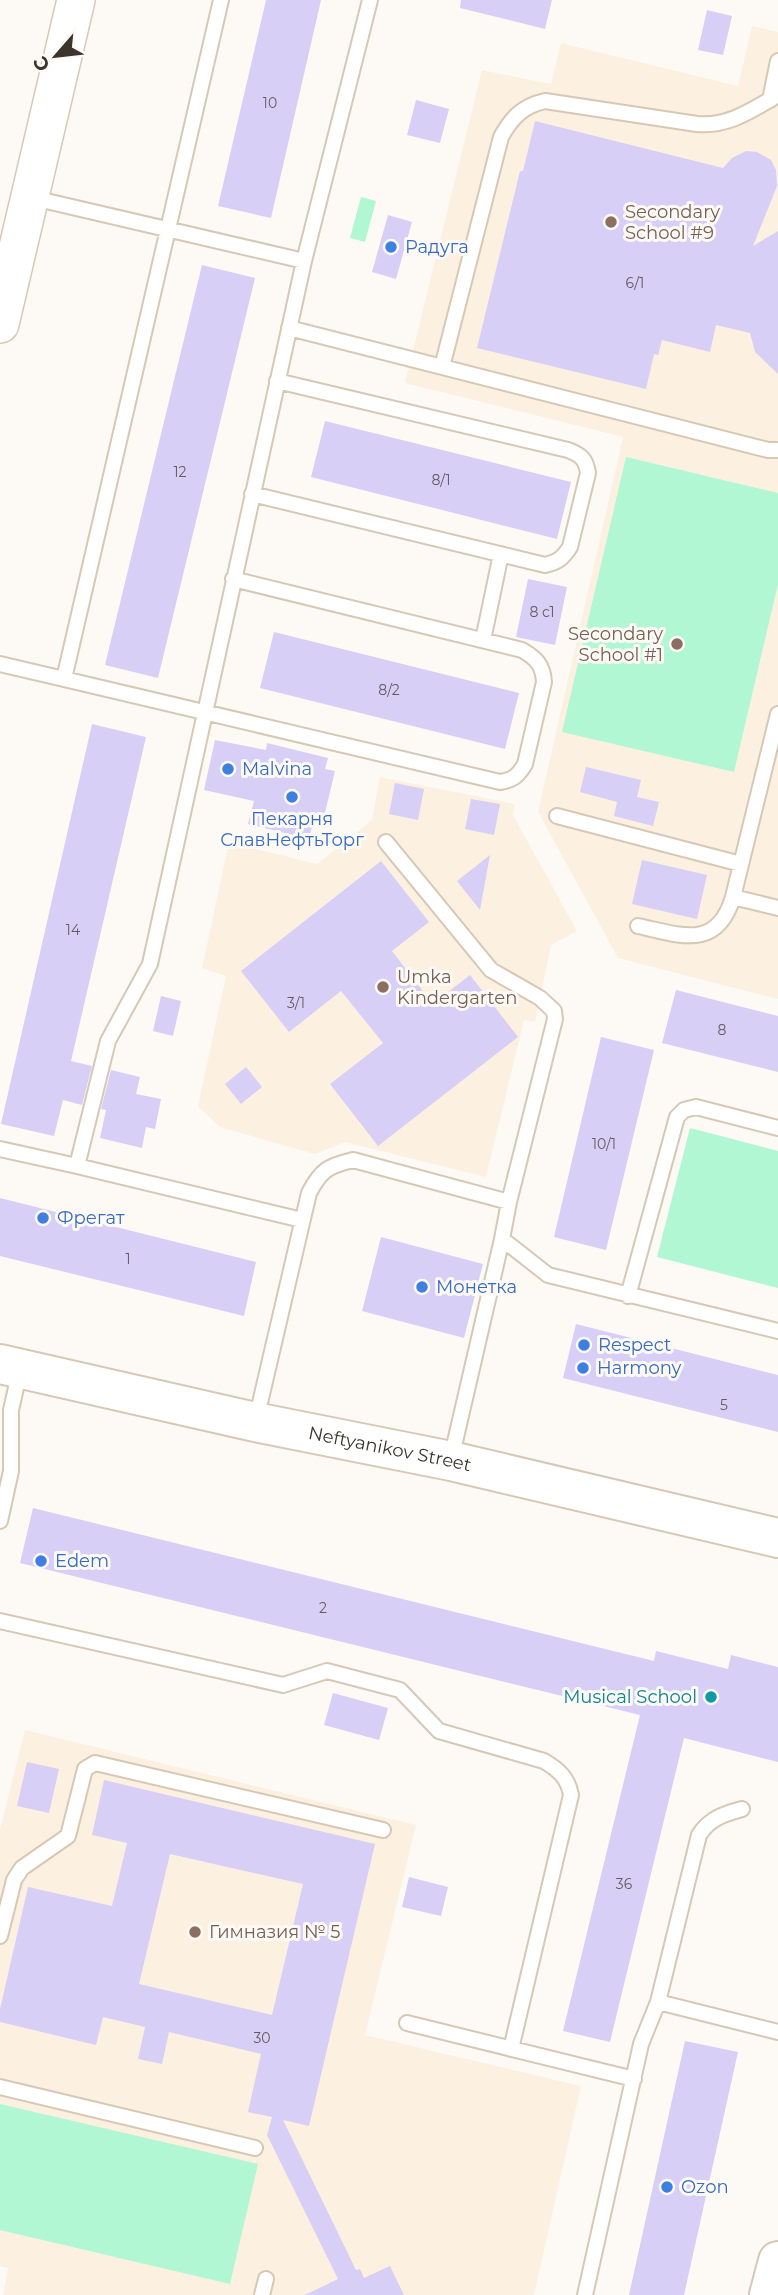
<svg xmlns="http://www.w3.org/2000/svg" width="778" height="2295" font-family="Montserrat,sans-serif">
<rect width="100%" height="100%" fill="#fdfaf6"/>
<path fill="#fcf0e1" d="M752,26L778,32V999L618,958L538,812L623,437L405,383L482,70L551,84L561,43L738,86Z
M380,777L515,804L513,815L577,931L551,945L535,1022L524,1020L486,1177L345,1142L315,1154L220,1127L198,1106L226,976L202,968L229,842L317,864L372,820Z
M25,1730L416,1825L365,2035L581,2086L534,2295H3L8,2268L0,2266V1830Z"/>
<path fill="#b1f7d3" d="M361,197L376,201L365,242L350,238Z
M626,457L778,493V584L734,772L562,732Z
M690,1128L778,1151V1288L657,1257Z
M0,2104L258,2164L230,2284L0,2230Z"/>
<path fill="#d7cff6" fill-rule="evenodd" d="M266,0H321L271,218L218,206Z
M461,0H552L545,29L460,8Z
M707,10L732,16L723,55L698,50Z
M416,100L449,109L440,143L407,135Z
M535,121L723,168L732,158L746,151L757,152L771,160L776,170L777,186L753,246L778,231V374L755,352L750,333L716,325L710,352L662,340L658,355L654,354L646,389L477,348L520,171H523Z
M388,215L412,222L396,279L372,272Z
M202,265L255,278L158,678L105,665Z
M325,421L571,482L557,539L311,477Z
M528,579L567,587L555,645L516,637Z
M274,632L519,693L505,749L260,688Z
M92,724L146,737L71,1061L92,1066L82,1105L63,1100L54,1136L1,1124Z
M215,740L266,750L267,743L328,758L325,769L335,771L322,825L313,823L309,839L248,824L254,801L204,790Z
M586,767L641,780L637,797L659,802L653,826L614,816L617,802L580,792Z
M395,783L424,789L418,820L389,814Z
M471,799L500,804L494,835L465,829Z
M490,855L480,910L457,881Z
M642,860L707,875L697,919L632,904Z
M381,861L429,922L392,951L433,1004L470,975L518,1037L378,1146L330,1084L383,1043L341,991L289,1032L241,971Z
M676,990L778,1016V1072L662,1043Z
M161,996L181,1001L173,1036L153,1031Z
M601,1037L654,1050L606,1250L554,1237Z
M246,1067L262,1087L241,1104L225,1084Z
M111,1070L140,1077L136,1094L161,1099L155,1129L146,1127L142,1148L100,1138L106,1110L101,1109Z
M0,1198L256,1262L244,1316L0,1256Z
M381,1237L483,1264L464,1338L362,1311Z
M576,1324L778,1375V1432L563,1378Z
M33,1508L654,1661L656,1651L728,1669L731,1655L778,1667V1762L684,1738L610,2042L563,2031L640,1715L20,1563Z
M333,1693L388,1708L379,1740L324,1725Z
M27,1762L59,1769L49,1813L17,1806Z
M104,1780L375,1844L309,2126L283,2120L356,2270L360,2269L364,2278L390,2266L404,2295H305L338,2279L267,2135L272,2117L248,2112L261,2054L169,2032L162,2064L138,2059L145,2027L103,2017L96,2045L0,2022V2009L28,1887L112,1906L127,1843L92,1835ZM170,1854L303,1884L272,2015L139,1984Z
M409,1877L448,1887L441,1916L402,1907Z
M685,2041L738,2052L684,2295H629Z"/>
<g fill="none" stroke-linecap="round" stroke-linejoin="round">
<g stroke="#d7c8b6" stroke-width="18">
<path id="service" d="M770,100L778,61
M29,197L304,261
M289,328L768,450H778
M442,367L501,137C512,117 523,106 545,101L697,124C728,127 752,110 778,95
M252,494L545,565C558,562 563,558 570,547L588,473C586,459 581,455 568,450L277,381
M483,640L501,554
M0,664L64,679L221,0
M64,679L500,782C513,780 518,776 525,764L544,682C543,665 536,658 522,650L233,579
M557,816L741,864
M386,842L491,970L540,998L554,1011L555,1019L509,1202
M733,897L778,908
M638,926C680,935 717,951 733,897L778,714
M0,1149L77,1166
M302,1220L77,1166L108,1041L150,964L304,261L370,0
M628,1296L677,1117L684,1110L696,1107L778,1128
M256,1420L309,1193C321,1170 328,1166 353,1160L509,1202L502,1239L548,1275L778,1331
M451,1459L502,1239
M0,1521L11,1471V1410L20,1370
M0,1621L283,1685L327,1671L400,1690L439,1731L544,1761C559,1770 568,1778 571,1795L511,2049
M0,1936L14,1880L22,1868L68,1836L85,1769L95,1763L383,1830
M658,2002L699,1835C710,1818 724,1814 742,1809
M407,2023L634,2079
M0,2087L255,2148
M262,2295L266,2279
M585,2295L641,2044L658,2002L778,2032"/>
</g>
<g stroke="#d7c8b6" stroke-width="40">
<path id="tertiary" d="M0,324L76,0"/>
</g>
<g stroke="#d7c8b6" stroke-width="42">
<g id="secondary">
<path id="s1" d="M0,1364L255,1422L451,1461L778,1538"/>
<path d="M769,2295L778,2261"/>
</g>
</g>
<use href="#service" stroke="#fff" stroke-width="14"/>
<use href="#tertiary" stroke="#fff" stroke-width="37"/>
<use href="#secondary" stroke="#fff" stroke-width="38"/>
</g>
<g fill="#8d6e63" stroke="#fdfaf6" stroke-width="2.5">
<circle cx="611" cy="222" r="7"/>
<circle cx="677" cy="644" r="7"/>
<circle cx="383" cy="987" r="7"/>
<circle cx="195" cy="1932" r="7"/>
</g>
<g fill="#3f7fe0" stroke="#fdfaf6" stroke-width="2.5">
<circle cx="391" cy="247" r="7"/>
<circle cx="228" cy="769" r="7"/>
<circle cx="292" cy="797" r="7"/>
<circle cx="43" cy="1218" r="7"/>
<circle cx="422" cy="1287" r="7"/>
<circle cx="584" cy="1345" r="7"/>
<circle cx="583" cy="1368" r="7"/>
<circle cx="41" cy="1561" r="7"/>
<circle cx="667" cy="2187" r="7"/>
</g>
<circle fill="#0f9aa8" stroke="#fdfaf6" stroke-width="2.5" cx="711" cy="1697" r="7"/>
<g text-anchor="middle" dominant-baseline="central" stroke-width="6" stroke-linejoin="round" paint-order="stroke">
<g font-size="14" fill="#625c60">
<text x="270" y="103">10</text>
<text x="635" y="283">6/1</text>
<text x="180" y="472">12</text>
<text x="441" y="480">8/1</text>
<text x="542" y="612">8 с1</text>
<text x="389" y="690">8/2</text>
<text x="73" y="930">14</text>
<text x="296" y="1003">3/1</text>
<text x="722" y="1030">8</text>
<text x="604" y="1144">10/1</text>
<text x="128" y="1259">1</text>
<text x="724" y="1405">5</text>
<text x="323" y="1608">2</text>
<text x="624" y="1884">36</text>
<text x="262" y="2038">30</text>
</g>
<g font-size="18" fill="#785e54" stroke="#fdfaf6" text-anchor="start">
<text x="625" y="212">Secondary<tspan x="625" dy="21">School #9</tspan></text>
<text x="663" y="634" text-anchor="end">Secondary<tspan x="663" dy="21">School #1</tspan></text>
<text x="397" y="977">Umka<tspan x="397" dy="21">Kindergarten</tspan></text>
<text x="209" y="1932">Гимназия № 5</text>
</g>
<g font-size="18" fill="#366cbe" stroke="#fdfaf6" text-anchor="start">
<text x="405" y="247">Радуга</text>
<text x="242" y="769">Malvina</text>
<text x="292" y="819" text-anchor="middle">Пекарня<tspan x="292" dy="21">СлавНефтьТорг</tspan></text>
<text x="57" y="1218">Фрегат</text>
<text x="436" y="1287">Монетка</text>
<text x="598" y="1345">Respect</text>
<text x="597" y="1368">Harmony</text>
<text x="55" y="1561">Edem</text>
<text x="681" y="2187">Ozon</text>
</g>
<g font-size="18" fill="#3b352e" stroke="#fdfaf6">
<text stroke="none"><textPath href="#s1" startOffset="399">Neftyanikov Street</textPath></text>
</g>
<g font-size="18" fill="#0d838f" stroke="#fdfaf6" text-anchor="end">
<text x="697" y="1697">Musical School</text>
</g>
</g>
<g transform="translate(56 56) rotate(242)" stroke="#fdfaf6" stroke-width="5" paint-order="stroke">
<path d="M0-5L12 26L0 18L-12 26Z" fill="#3b352e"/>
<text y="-10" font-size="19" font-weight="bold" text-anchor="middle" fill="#3b352e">С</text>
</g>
</svg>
